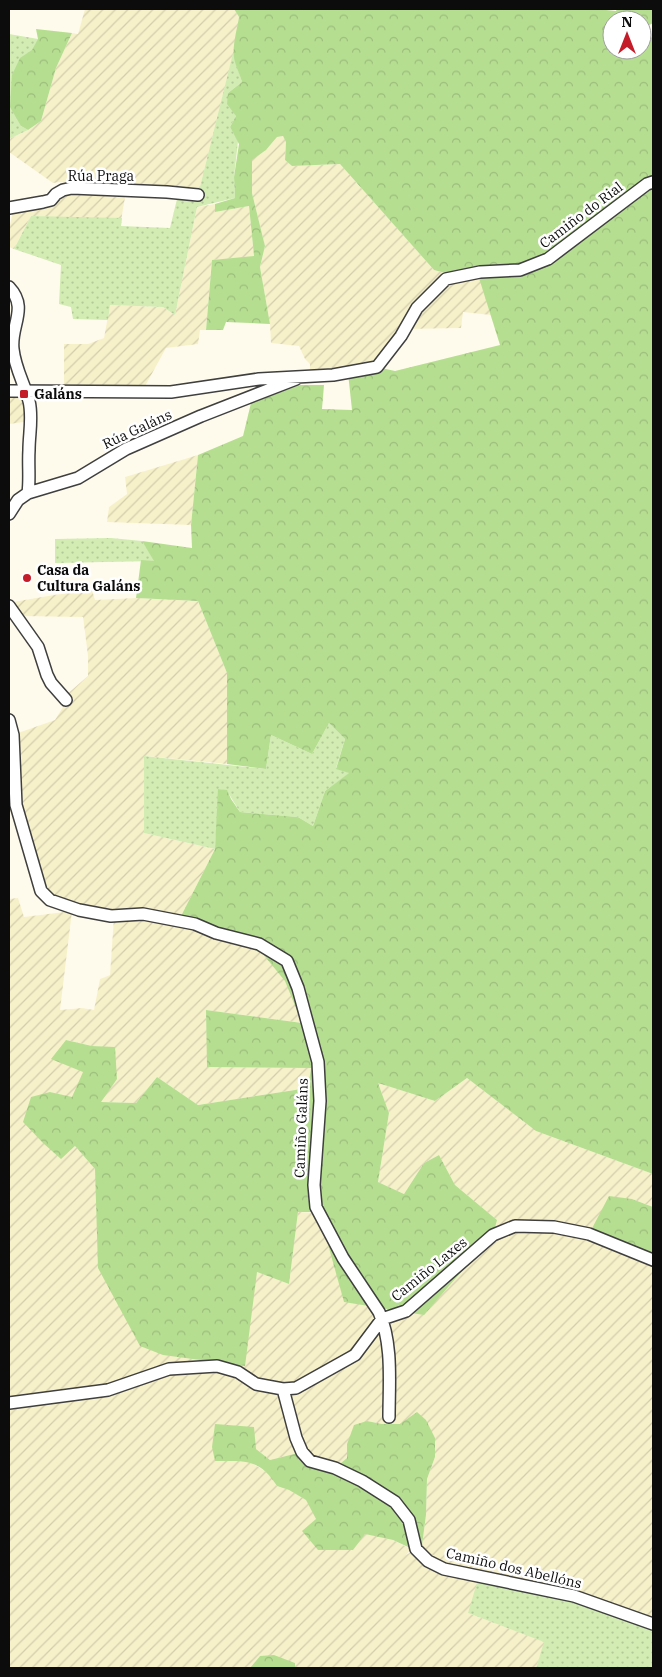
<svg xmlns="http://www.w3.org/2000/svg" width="662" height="1677" font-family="'IBM Plex Serif',serif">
<defs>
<pattern id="farmland-furrows" width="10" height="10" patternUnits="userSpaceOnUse" patternTransform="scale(1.25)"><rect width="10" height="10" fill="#f7f1ca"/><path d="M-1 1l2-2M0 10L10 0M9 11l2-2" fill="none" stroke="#d3cdac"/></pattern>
<pattern id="green-dots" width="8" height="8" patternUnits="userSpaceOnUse" patternTransform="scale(1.25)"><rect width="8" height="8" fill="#d2ecb3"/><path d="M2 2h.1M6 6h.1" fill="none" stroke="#b3c999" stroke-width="1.8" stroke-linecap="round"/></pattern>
<pattern id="forest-crowns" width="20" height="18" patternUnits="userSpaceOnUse" patternTransform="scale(1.25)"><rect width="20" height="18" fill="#b6de91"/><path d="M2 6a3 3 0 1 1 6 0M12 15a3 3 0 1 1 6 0" fill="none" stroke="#9bbd7c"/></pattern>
</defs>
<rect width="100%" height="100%" fill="#fffbec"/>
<path fill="url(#farmland-furrows)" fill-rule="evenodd" d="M85,9H234L239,17L235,47L198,195L60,182L53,183L9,152V139L28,130L41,121L56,68L72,33L78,34Z
M283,136L286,142L285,160L292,166L340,164L434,270L445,273L446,279L480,278L491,315L463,312L461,328L405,329L377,367L310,373V364L305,359L299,346L271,343L270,324L260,267L265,246L252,193V159L266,150L277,137Z
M61,194L125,197L121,221L31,216L14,249L9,247V229L13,211L52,206Z
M215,204V212L249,206L254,257L212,260L206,330H200L198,344L166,348L144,388L64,392V344H88L104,338L110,305L163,307L175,315L197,207Z
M9,391H25L31,421L9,424Z
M198,455L191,525L107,522L109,507L127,494L125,477Z
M92,590L95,600L136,598L198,601L227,673V764L145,756L144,833L215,849L179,920L287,961L302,1023L206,1010L208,1067L311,1068L308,1088L198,1105L157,1077L136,1103L100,1102L115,1048L92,1046L66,1040L84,1072L72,1098L50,1092L61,1158L75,1146L95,1169L257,1272L289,1284L298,1212L497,1220L455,1185L439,1155L424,1163L404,1194L378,1182L389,1113L378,1083L435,1101L467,1078L536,1131L653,1174V1207L632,1199L653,1260V1624L468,1613L545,1642L536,1668H295V1663L260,1656L250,1668H9V899L18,898L24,917L72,911L60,1010L82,1008L94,1010L100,979L110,975L114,917L50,900L16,805L9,813V728L15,734L55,720L66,702L65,696L88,676V656L83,617L19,616L13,602L54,595ZM367,1421L382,1424H400L435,1438V1457L427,1479L426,1515L421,1553L416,1549L406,1555L411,1549L393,1540L364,1533L289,1490L277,1486L268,1473L249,1461L256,1449L270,1460L302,1452L335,1468L347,1458V1444Z"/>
<path fill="url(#green-dots)" d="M9,34L38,39L21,126L28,130L9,139Z
M234,49C235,61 239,71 242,82L228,93L236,116L230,127L238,141L234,177L235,198L197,207L175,315L163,307L110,305L108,320L73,319L71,307L59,304L61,265L14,249L31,216L122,218L121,226L170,228L177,199L192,197L198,195Z
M111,538L142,541L155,561L55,563V539Z
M329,723L345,739L336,768L350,773L325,791L313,826L298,817L240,812L227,791L219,789L215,849L144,833V756L266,769L271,735L312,754Z
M479,1576L574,1596L653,1624V1668H536L544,1642L468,1613Z"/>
<path fill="url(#forest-crowns)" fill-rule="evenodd" d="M234,9H596L616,11L617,9H653V23L646,27L653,40V1174L536,1131L467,1078L435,1101L378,1083L389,1113L378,1182L404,1194L424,1163L439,1155L455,1185L497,1220L493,1235L424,1315L344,1302L319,1212H298L289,1284L257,1272L245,1366L163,1355L140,1346L98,1268L95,1169L75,1146L61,1159L43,1143L23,1122L31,1097L50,1092L72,1097L83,1072L51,1059L66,1040L92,1046L115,1047L117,1079L101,1102L136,1103L157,1077L198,1105L308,1088L311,1068L207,1067L206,1010L302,1023L285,981L262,953L179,920L215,849L218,789L227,790L231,799L240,812L298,817L313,826L325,791L349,773L336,769L345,739L329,723L312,754L271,735L266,769L227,764V673L198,601L136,598L141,560L154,561L142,541L192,548L191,525L198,455L243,436L251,403L300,385H324L322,409L352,410L348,373L377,367L395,371L500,345L479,278L446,279L445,273L434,270L340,164L292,166L285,160L286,142L283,136L277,137L266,150L252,160V193L265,246L260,267L270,324L226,322L223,330H206L212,260L254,256L249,206L215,212V204L235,198L234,177L239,144L230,127L236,116L227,104L228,93L242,82C240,75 237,69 235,62C231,49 237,30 239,17ZM612,20H642V50H612Z
M36,29L72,33L56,68L41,121L28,130L21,126L10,107L12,75L20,58L32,50L38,39Z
M609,1196L632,1199L653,1207V1260L589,1234Z
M417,1412L426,1420L435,1438V1457L427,1479L426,1515L421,1553L393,1540L365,1534L353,1550H318L302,1531L316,1519L306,1500L289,1490L277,1486C259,1458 245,1461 215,1461L212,1447L215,1424L254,1427L256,1449L270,1460L302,1452L335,1468L347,1458V1444L354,1425L367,1421L382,1424H400Z
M274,1655L295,1663V1668H250L260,1656Z"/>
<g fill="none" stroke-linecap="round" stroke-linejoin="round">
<g stroke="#3f3f3f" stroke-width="14">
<path id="street" d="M9,208L43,202L51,200L56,194L63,190L72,188L167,192L198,195
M9,287C29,308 10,326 13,349C15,368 24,383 29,401C33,417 29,434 29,450C28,465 30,479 28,493L18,500L9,514
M9,391L171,392L259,379L333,375L377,367L401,336L417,308L446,279L480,272L520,270L548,259L647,184L653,182
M28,493L78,478L126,449L201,416L296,379
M9,606L38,647L47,675L51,683L66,700
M9,720L13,735L16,805L41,891L50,900L79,910L111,916L143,914L195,924L216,933L259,944L287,961L298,988L318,1062L320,1101L314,1185L316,1207L343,1258L379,1312C393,1344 389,1383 389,1417
M283,1389L296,1438L302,1452L310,1461L335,1468L362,1481L395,1502L409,1520L416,1549L428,1561L444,1569L574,1596L653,1624
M9,1403L108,1390L169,1369L217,1366L238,1372L256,1384L283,1389L296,1388L355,1355L382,1319L406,1311L493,1235L515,1226L554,1227L589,1234L653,1260"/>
</g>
<use href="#street" stroke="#fff" stroke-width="11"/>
</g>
<g fill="#c51c2a" stroke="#fff" stroke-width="2">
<rect x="19" y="389" width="10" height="10" rx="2.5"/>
<circle cx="27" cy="578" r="5"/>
</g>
<g text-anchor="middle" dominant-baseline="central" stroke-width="5" stroke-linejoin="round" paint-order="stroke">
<g font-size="14" fill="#0c0c0c" stroke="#fff">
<text x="101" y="176">Rúa Praga</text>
<text transform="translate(581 215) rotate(-37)">Camiño do Rial</text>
<text transform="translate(137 429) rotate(-25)">Rúa Galáns</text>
<text transform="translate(301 1128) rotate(-88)">Camiño Galáns</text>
<text transform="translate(429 1269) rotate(-39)">Camiño Laxes</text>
<text transform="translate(514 1568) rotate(13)">Camiño dos Abellóns</text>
</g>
<g font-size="14" font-weight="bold" fill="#0c0c0c" stroke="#fff" text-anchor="start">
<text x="34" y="394">Galáns</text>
<text x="37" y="570">Casa da<tspan x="37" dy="16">Cultura Galáns</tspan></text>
</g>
</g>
<rect width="662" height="1677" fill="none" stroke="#0c0c0c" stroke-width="20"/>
<g transform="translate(627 35)"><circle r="24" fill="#ffffff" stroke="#9e9e9e"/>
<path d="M0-4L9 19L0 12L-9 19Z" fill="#c51c2a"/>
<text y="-8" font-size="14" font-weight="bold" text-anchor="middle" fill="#0c0c0c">N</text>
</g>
</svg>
